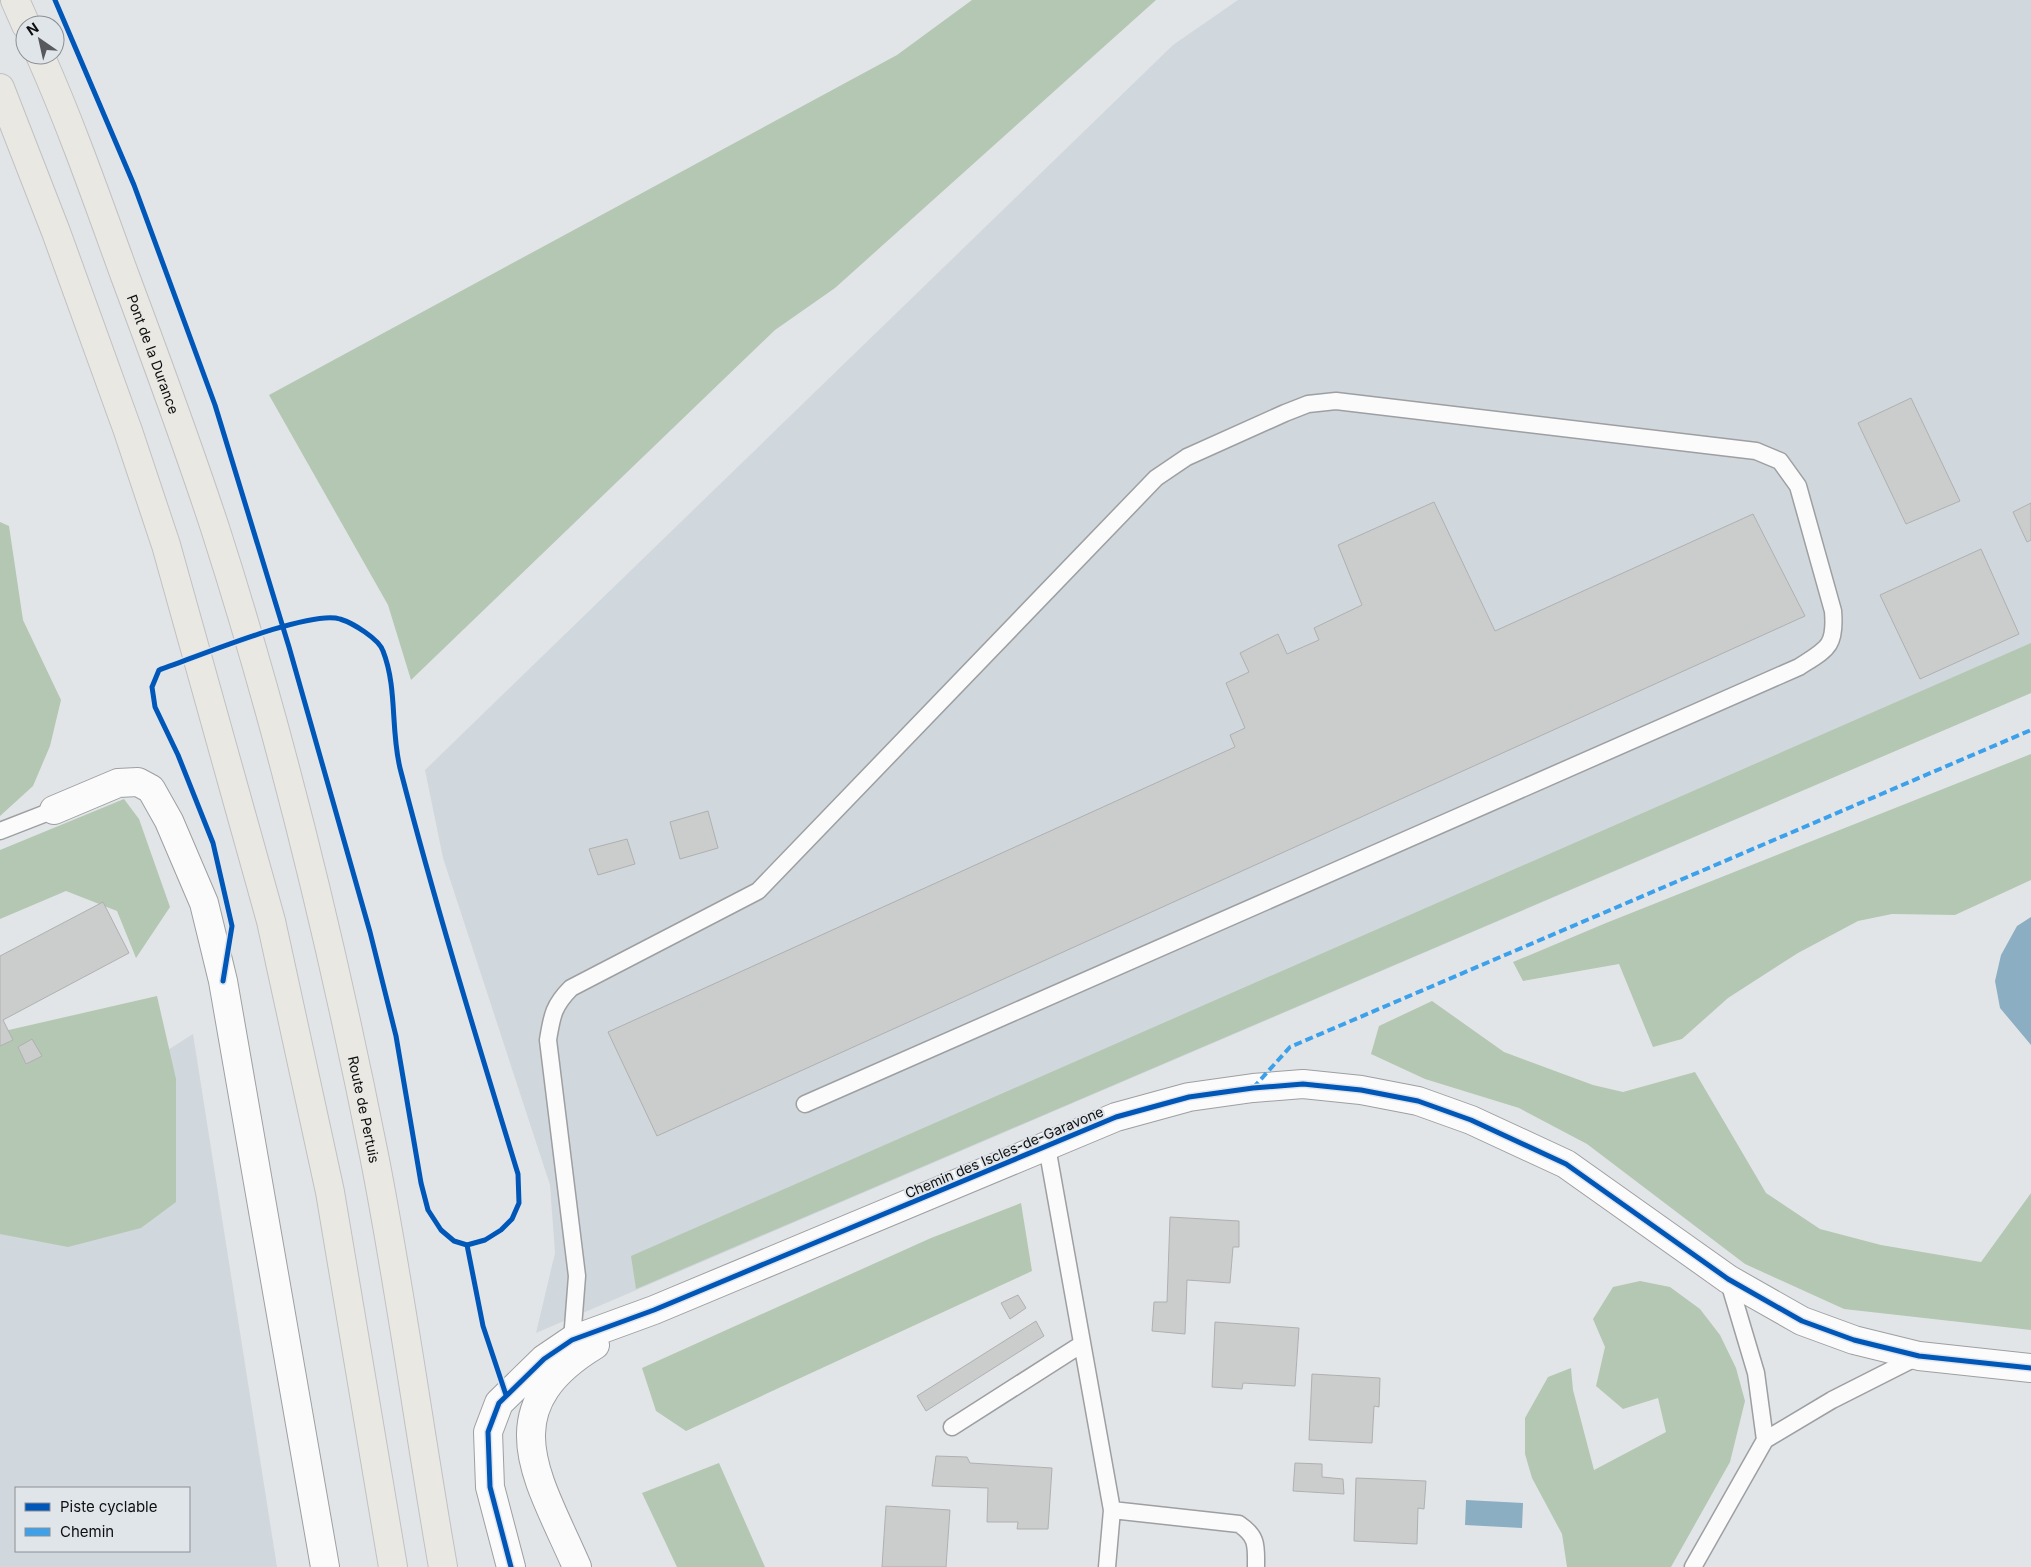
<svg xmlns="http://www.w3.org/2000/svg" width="2031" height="1567" font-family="Inter,sans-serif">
<rect width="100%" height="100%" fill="#e2e5e8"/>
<path fill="#d0d7dd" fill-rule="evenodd" d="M1238,0H2031V693L536,1333L555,1253L550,1185L443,858L425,770L1173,45Z
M193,1034L277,1567H0V1157ZM16,1488H189V1551H16Z"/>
<path fill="#b4c7b2" d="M972,0H1156L835,288L775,330L411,680L388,605L269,395L897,55Z
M0,522L9,526L23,620L61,700L50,746L33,786L0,816Z
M2031,643V693L636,1289L631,1256Z
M2031,754V880L1955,915L1892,914L1858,921L1798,953L1728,998L1682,1039L1653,1047L1619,964L1523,981L1513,962L1606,923Z
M124,799L139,819L170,907L136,958L117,911L66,891L0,919V850Z
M157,996L176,1079V1202L141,1228L68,1247L0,1234V1032Z
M1432,1001L1504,1052L1593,1085L1623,1092L1695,1072L1766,1193L1820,1229L1881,1245L1981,1262L2031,1193V1330L1844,1309L1745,1264L1587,1144L1519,1108L1425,1079L1371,1054L1379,1026Z
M1021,1203L1032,1271L686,1431L656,1411L642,1368L931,1238Z
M1640,1281L1670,1287L1700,1309L1720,1335L1736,1368L1745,1401L1730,1462L1671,1567H1567L1562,1534L1532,1478L1525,1454V1418L1548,1377L1571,1368L1573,1390L1594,1470L1666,1432L1658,1398L1623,1409L1596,1386L1605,1347L1593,1319L1613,1287Z
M719,1463L765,1567H677L642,1493Z"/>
<path fill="#8baec2" d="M2031,917V1045L2000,1008L1995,981L2001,955L2017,926Z
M1466,1500L1523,1503L1522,1528L1465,1525Z"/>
<path fill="#e2e5e8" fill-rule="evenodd" d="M0,0H76L106,73L99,99L0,167ZM25,25H55V55H25Z"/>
<path fill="#cbcccc" stroke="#afb0b0" d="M1911,398L1960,501L1906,524L1858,423Z
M1434,502L1495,631L1753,514L1805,616L657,1136L608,1032L1235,747L1230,735L1245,728L1226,683L1249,672L1240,653L1278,634L1287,654L1319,640L1314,628L1362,605L1338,545Z
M2031,503V540L2027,542L2013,512Z
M1981,549L2019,634L1920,679L1880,595Z
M708,811L718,848L680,859L670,822Z
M627,839L635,864L598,875L589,849Z
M103,902L129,953L3,1020L13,1040L0,1046V956Z
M32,1039L42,1056L26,1064L18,1047Z
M1170,1217L1239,1221V1247H1233L1230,1283L1187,1280L1185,1334L1152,1331L1154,1302H1167Z
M1018,1295L1026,1308L1010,1319L1001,1303Z
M1036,1321L1044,1336L926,1411L917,1396Z
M1215,1322L1299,1328L1295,1386L1243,1383L1242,1389L1212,1387Z
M1312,1374L1380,1378L1379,1407L1374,1406L1372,1443L1309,1440Z
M936,1456L967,1457L970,1463L1052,1468L1048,1529H1017L1018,1522H987L988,1488L932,1486Z
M1295,1463L1322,1464V1477L1343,1479L1344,1494L1293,1491Z
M1356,1478L1426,1481L1424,1509L1418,1508L1417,1544L1354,1541Z
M886,1506L950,1510L946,1567H882Z"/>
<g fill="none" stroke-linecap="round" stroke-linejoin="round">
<g stroke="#9d9fa1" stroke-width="19">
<path id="service" d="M0,831L54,810
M1047,1147L1112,1510L1107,1567
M1728,1279L1756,1373L1765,1440
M572,1340L577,1276L548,1040C552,1016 553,1006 571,988L758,891L1156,478L1187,457L1285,413L1308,404L1336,401L1756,451L1780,461L1798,486L1833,611C1836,647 1827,649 1799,667L805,1104
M952,1427L1082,1344
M1112,1510L1239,1524C1258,1537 1256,1546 1256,1567
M1693,1567L1765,1440L1832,1400L1919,1356"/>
</g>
<g stroke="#9d9fa1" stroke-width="30">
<path id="minor" d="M54,810L118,783L138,782L151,789L169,821L204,903L223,981L325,1567
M511,1567L490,1487L488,1432L499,1403L544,1359L572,1340L654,1310L1116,1117L1189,1097L1253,1088L1303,1084L1361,1090L1418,1101L1471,1120L1566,1164L1728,1279L1802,1321L1854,1340L1919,1356L2031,1368
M577,1567C539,1479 488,1410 595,1345"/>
</g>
<g stroke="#c0c1c3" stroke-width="30">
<g id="primary">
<path d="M15,0L26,25"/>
<path id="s1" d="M40,55C72,127 98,202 125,276C156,359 187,443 215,528C281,733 332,944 374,1155C401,1292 419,1430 443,1567"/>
<path d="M0,88L56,232L128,431L166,545L271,921L330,1192L393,1567"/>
</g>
</g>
<use href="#service" stroke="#fbfbfc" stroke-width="16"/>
<use href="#minor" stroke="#fbfbfc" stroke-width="28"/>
<use href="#primary" stroke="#eae8e2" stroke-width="28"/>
<path stroke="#3ca1ea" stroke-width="4" stroke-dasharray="8 4" stroke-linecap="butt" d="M1253,1088L1290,1047L2031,730"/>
<g stroke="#e0e5ea" stroke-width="8">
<path id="cycleway" d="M55,0L134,185L215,405L289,647L370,932L396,1036L421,1183L428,1210L441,1230L454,1241L467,1245L485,1240L501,1230L512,1219L519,1203L518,1174C477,1040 436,907 401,772C390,733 398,689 383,651C379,639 353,623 340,619C311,609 194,658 159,670L152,687L155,707L178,755L213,843L232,926L223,981
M467,1245L483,1326L506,1395
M511,1567L490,1487L488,1432L499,1403L544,1359L572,1340L654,1310L1116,1117L1189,1097L1253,1088L1303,1084L1361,1090L1418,1101L1471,1120L1566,1164L1728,1279L1802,1321L1854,1340L1919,1356L2031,1368"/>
</g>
<use href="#cycleway" stroke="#0057b8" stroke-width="5"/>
</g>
<g text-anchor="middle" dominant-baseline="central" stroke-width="4" stroke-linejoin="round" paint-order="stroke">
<g font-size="14" fill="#0d0e10" stroke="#e0e5ea">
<text stroke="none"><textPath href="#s1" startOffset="320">Pont de la Durance</textPath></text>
<text stroke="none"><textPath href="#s1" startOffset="1105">Route de Pertuis</textPath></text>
<text transform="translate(1004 1152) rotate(-23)">Chemin des Iscles-de-Garavone</text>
</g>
</g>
<rect x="15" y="1487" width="175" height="65" fill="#e0e5ea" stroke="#8c8f93"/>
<rect x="25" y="1503" width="25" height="8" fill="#0057b8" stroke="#8c8f93"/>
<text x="60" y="1512" font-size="15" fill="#0d0e10">Piste cyclable</text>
<rect x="25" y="1528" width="25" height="8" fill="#3ca1ea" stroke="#8c8f93"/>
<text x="60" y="1537" font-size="15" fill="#0d0e10">Chemin</text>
<g transform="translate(40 40) rotate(326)"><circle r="24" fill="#e0e5ea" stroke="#8c8f93"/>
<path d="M0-4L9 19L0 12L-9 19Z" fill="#58595c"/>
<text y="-8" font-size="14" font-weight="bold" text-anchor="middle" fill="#0d0e10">N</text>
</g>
</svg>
